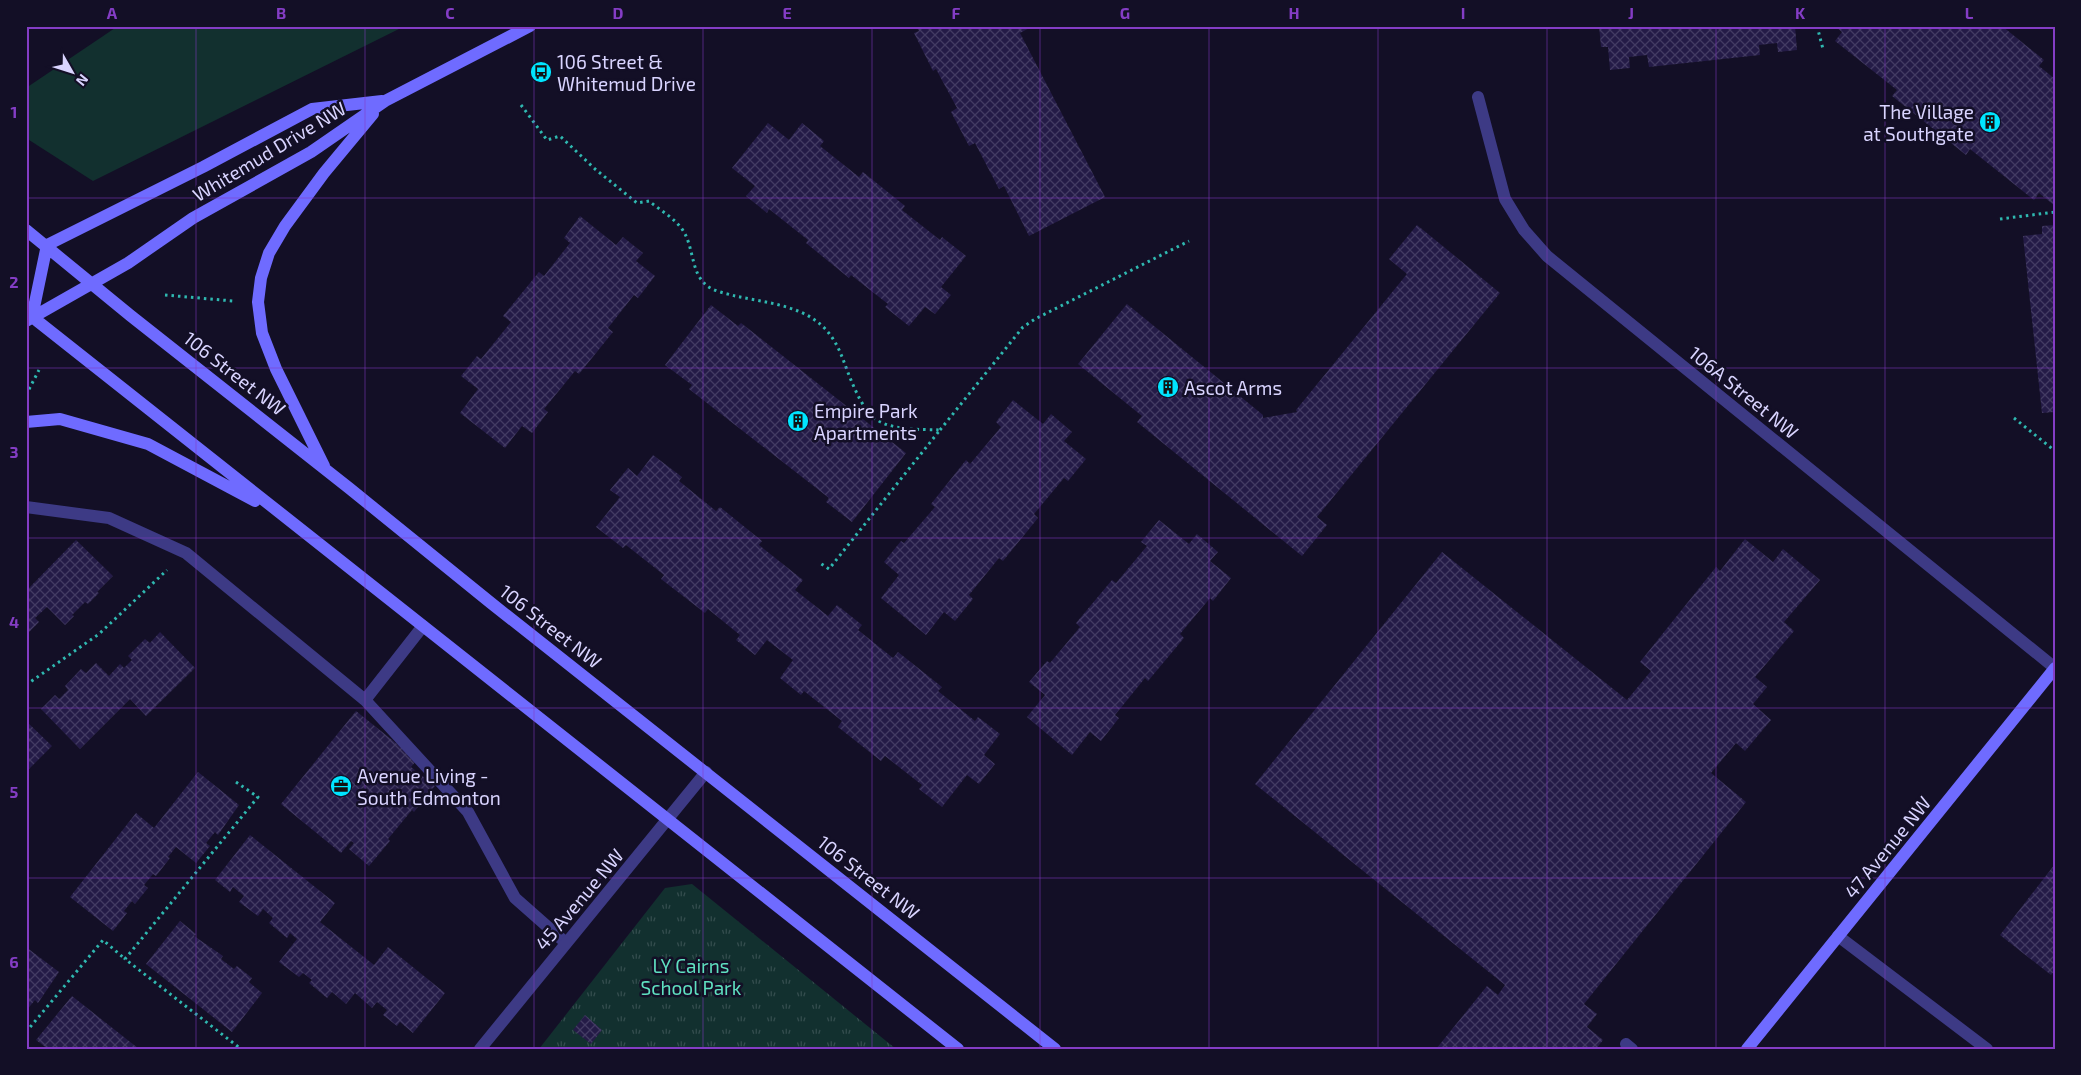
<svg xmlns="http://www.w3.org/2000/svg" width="2081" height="1075" font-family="'Exo 2',sans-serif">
<defs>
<pattern id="park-tufts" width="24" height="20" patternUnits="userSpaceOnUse" patternTransform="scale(1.25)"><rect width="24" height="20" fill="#12302f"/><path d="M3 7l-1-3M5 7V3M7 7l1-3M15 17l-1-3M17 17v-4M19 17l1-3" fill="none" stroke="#344d4e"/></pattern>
<pattern id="building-cross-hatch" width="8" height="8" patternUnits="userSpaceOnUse" patternTransform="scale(1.25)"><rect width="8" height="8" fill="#241b47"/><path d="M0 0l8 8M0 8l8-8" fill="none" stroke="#433b63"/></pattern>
</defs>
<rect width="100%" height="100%" fill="#130f26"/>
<path fill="#12302f" d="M118,26H405L93,181L26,138V88Z"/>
<path fill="url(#park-tufts)" d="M692,884L896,1049H539L665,888Z"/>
<path fill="url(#building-cross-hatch)" d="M916,26H1033L1020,33L1105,197L1029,236L1004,186L999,189L975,143L969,146L951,112L957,108L936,69L933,71L914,33L919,31Z
M1599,26H1795L1797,50L1778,52L1777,43L1759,45L1760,55L1649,67L1647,55L1629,57L1630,68L1610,70L1608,47H1601Z
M1835,26H2002L2044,60L2039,66L2055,79V206L2039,193L2034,200L1970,149L1966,155L1892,96L1897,90L1835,41L1842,32Z
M768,123L789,140L802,123L824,141L820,146L859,177L863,172L905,206L902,210L940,240L942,237L966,256L941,287L951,295L935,314L925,307L909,326L885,307L888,304L851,275L849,278L806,243L808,240L769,209L767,213L746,196L755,186L732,168Z
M580,216L616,245L623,237L643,253L636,261L655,276L638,298L634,295L608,328L613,332L579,374L575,371L544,409L548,412L532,433L522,426L505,448L460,413L478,389L461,376L477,356L481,359L511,322L503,316L539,272L544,276L570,243L564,238Z
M1417,225L1500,293L1317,517L1327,525L1302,556L1137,422L1142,416L1078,364L1127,304L1263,415V418L1297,412L1296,410L1407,274L1389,259Z
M2055,225V412L2042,413L2023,236L2042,234V226Z
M711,305L738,326L741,323L906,453L852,522L826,502L829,498L689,389L692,385L665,365Z
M1013,400L1043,424L1051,414L1072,432L1064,441L1086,459L1068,481L1064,478L1034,514L1038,518L1003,561L999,558L969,595L973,599L955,621L944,612L926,635L881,598L899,575L884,562L901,541L904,543L935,507L931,504L966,460L970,464L1001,427L996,422Z
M653,455L682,477L679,481L716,511L720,507L762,541L759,545L803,580L795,590L828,616L837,605L862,625L858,630L893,658L898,652L942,687L938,691L975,721L978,717L1000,734L984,755L995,764L979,784L967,775L942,807L919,789L922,785L885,756L881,761L838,727L842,721L804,691L801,695L780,678L793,660L767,640L755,655L736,640L740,635L708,609L705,613L661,579L664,575L626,545L623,548L596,527L620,497L610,490L628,468L637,476Z
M1159,520L1189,544L1197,534L1218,552L1210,561L1231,578L1213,601L1210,598L1180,634L1184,638L1148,681L1145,678L1115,715L1119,718L1101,741L1090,732L1072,755L1027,717L1045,695L1029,682L1047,661L1050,663L1080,627L1076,623L1112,580L1116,583L1147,546L1141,542Z
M1745,539L1773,562L1783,549L1820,580L1784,622L1794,631L1755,677L1767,687L1753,704L1771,720L1745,751L1736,743L1711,773L1746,802L1584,1004L1597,1014L1587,1027L1603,1040L1596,1049H1436L1487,986L1498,995L1505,985L1255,784L1442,552L1627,700L1651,671L1640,662L1716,567L1720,571Z
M76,540L113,576L97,592L99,593L88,604L85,602L72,615L74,616L65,625L47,607L35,618L39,622L26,635V585L29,588Z
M160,632L195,668L146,716L130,699L80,749L41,709L55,695L59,699L68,690L65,686L81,669L86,673L96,663L109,676L120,664L124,668L132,660L128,656L145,639L150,643Z
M356,711L417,760L411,767L435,786L414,812L412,810L388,839L390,841L369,866L349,849L354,843L351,841L341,853L281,804Z
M26,721L52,746L26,772Z
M198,772L239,805L218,835L215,832L206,843L210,846L196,863L176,847L168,857L170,858L156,876L153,874L144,885L148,888L135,904L132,901L124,911L127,913L113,931L70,897L136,813L154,828Z
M250,835L335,903L320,922L374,965L388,947L445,993L413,1033L400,1022L397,1026L383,1015L387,1010L377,1002L372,1008L355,993L346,1004L332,992L327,998L309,983L312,980L303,973L299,977L279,962L297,939L290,933L287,938L269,923L273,918L263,909L258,916L239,902L244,896L233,887L230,892L215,880Z
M2055,864V970L2051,975L2000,935Z
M180,921L196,934L194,936L223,956L221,959L234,969L237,966L252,978L249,982L262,993L232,1032L146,964Z
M26,947L59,972L38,1003L35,1000L26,1011Z
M72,996L139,1049H48L36,1040Z
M585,1015L602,1030L591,1044L573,1030Z"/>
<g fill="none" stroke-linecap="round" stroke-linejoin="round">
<path stroke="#2fb8b0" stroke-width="3" stroke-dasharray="2.5 4" stroke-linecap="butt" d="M1817,26L1823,49
M521,105L547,140L560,136L595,169L637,203L649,201C661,211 678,220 685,234C693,249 692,271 704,283C711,291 725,293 735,296C763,302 798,305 820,324C832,334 839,348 844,362C850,378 861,408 874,418C891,431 920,429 940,430L829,569L820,563
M2000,219L2055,212
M165,295L233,301
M26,395L39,370
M2014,418L2055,451
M940,430L1023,327L1035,319L1189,241
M26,685L99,634L167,570
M236,782L258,797L125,959L241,1049
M26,1032L103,940L125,959"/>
<path stroke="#3d3a85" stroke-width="12" d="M26,507L109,518L186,553L365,700L423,626
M365,700L468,812L515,898L566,943
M1838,936L1987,1049
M1626,1044L1632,1049"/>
<path stroke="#3d3a85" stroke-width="12" d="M1478,97L1505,199L1524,230L1547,256L2055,668
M480,1049L706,772"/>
<path stroke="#6f6bff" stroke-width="12" d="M26,230L131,316L349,488L491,603L1055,1049
M47,245L203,167L312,109L382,101
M26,312L958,1049
M32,317L47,245
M26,321L128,263L193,218L311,152L385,101L530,26
M26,422L60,419L148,444L255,501
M324,466L276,369L262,333L258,302L261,278L269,253L285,226L324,173L373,114
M1747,1049L2055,668"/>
</g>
<path fill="none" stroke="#843dc5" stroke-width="1" stroke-opacity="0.55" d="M196,26V1049M365,26V1049M534,26V1049M703,26V1049M872,26V1049M1040,26V1049M1209,26V1049M1378,26V1049M1547,26V1049M1716,26V1049M1885,26V1049M26,198H2055M26,368H2055M26,538H2055M26,708H2055M26,878H2055"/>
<defs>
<g id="bus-disc" transform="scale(1.125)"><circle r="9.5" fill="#00e5ff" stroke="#130f26"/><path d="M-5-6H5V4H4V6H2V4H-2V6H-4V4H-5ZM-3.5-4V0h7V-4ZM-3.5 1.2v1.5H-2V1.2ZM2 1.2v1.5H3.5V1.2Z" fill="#111"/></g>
<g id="building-disc" transform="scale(1.125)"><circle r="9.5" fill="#00e5ff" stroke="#130f26"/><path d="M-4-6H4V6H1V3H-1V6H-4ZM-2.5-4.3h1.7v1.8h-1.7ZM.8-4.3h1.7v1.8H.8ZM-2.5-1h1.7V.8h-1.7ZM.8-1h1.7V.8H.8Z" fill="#111"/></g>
<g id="office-disc" transform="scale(1.125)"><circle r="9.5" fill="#00e5ff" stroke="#130f26"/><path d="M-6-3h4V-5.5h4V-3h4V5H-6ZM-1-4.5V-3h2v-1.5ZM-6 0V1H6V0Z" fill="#111"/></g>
</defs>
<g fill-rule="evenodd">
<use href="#bus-disc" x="541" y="72"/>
<use href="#building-disc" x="1990" y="122"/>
<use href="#building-disc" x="1168" y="387"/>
<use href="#building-disc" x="798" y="421"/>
<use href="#office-disc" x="341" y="786"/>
</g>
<g text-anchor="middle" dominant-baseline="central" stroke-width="5" stroke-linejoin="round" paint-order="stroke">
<g font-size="19" fill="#d9d4ff" stroke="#130f26" text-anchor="start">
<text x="557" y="61">106 Street &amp;<tspan x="557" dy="22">Whitemud Drive</tspan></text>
<text x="1974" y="111" text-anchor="end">The Village<tspan x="1974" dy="22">at Southgate</tspan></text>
<text x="1184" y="387">Ascot Arms</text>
<text x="814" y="410">Empire Park<tspan x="814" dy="22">Apartments</tspan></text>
<text x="357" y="775">Avenue Living -<tspan x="357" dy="22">South Edmonton</tspan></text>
</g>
<g font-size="19" fill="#d9d4ff" stroke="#130f26">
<text transform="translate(269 151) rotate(-31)">Whitemud Drive NW</text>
<text transform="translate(235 373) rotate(38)">106 Street NW</text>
<text transform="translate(1744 392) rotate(39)">106A Street NW</text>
<text transform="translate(551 626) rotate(38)">106 Street NW</text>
<text transform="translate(1887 847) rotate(-51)">47 Avenue NW</text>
<text transform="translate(869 877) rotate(38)">106 Street NW</text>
<text transform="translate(579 899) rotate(-50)">45 Avenue NW</text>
</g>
<g font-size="19" fill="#5fe0c0" stroke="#130f26">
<text x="691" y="965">LY Cairns<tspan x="691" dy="22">School Park</tspan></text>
</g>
</g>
<rect width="2081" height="1075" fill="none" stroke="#130f26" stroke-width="55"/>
<g transform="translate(72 72) rotate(129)" stroke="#130f26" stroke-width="4" paint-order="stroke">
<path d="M0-4L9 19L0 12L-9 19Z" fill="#d9d4ff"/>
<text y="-8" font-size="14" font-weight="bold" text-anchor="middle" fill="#d9d4ff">N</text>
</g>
<rect x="28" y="28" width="2026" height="1020" fill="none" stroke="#843dc5" stroke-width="2"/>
<g font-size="16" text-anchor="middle" font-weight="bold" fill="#843dc5">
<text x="112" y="19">A</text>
<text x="281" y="19">B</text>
<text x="450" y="19">C</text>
<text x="618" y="19">D</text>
<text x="787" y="19">E</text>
<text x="956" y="19">F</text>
<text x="1125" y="19">G</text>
<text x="1294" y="19">H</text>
<text x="1463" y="19">I</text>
<text x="1631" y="19">J</text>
<text x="1800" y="19">K</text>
<text x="1969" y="19">L</text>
<text x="14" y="118">1</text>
<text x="14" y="288">2</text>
<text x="14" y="458">3</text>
<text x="14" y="628">4</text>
<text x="14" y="798">5</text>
<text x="14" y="968">6</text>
</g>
</svg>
